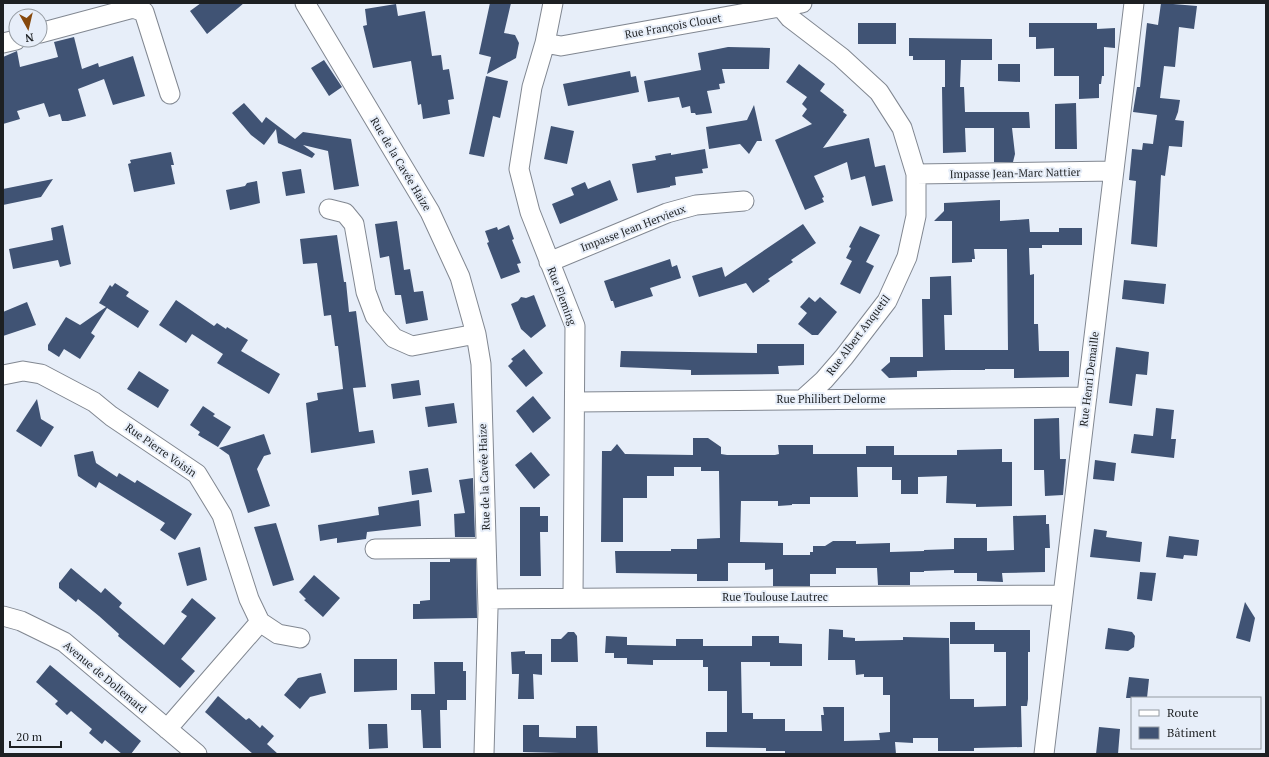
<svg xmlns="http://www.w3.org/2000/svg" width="1269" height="757" font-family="'PT Serif',serif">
<rect width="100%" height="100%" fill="#e7eef9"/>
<path fill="#405374" d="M201,3H244L207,34L190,11Z
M490,3H511L504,33L515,35L519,43L516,58L487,74L491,57L479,54Z
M1161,3L1197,6L1194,29L1179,27L1175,67L1164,66L1160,98L1180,100L1178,112L1175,120L1184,121L1182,147L1169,146L1165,176L1161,175L1157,247L1131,244L1136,181L1129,180L1132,149L1142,150L1143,143L1153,144L1157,115L1133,112L1137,87H1140L1147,23L1158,25Z
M396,4L398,16L425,11L432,56L441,55L443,70L449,69L454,99L448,100L450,114L423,119L421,104L418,105L411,61L373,68L363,26L367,25L365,9Z
M858,23H896V44H858Z
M1029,23H1097V29L1115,28V48L1104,47V76H1102L1101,84H1099V98L1079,99V76H1054V48L1036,49V37H1029Z
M74,37L82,69L98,63L99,67L133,56L145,96L113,105L104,79L78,89L86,116L68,121H62L60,114L49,117L44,103L17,111L20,119L3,124V57L17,51L20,67L58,57L54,42Z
M909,38L992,39V60H961L960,87H964L965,112H1029L1030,128H1012L1015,154L1013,162H994V128H965L966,152L943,153L942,87H945V60H913V56H909Z
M728,47L770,48L769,69H722L725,83L719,84L720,89L707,91L712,113L696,115L695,113H691L690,106L682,108L679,97L648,102L644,81L701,70L698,53Z
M324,60L342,87L329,96L311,68Z
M799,64L825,84L820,91L844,110L843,112L847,115L823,148L869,138L875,167L885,165L893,201L872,206L865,176L851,180L847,162L814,176L824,197L822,198L824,202L805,210L775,140L812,124L802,116L807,109L802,104L807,97L786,82Z
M998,64H1020V82L998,81Z
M630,71L631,77L636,76L639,92L568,106L563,84Z
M486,76L508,81L500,118L493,116L484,157L469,154Z
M244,103L262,123L266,117L295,139L303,132L351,139L359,186L334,190L328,151L303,145L315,154L312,158L278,143L276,129L264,145L251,135L232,113Z
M1076,103L1077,149H1055V104Z
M754,105L762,141H757L749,154L740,144L709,149L706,127L747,120Z
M551,126L574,131L567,164L544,159Z
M705,149L708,168L702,169L703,173L675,177L676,185L670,186V187L637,193L632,164L656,160L655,156L664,154L671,153V155Z
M171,152L174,165H171L175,184L134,192L128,164L131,163L130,160Z
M301,169L305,193L286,196L282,172Z
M53,179L41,197L3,205V189Z
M610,180L618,200L560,224L552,204L574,195L571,188L585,182L588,189Z
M257,181L260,203L230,210L226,190L245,186L247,183Z
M1000,200V221L1029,219L1030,232H1059V228H1082V245H1042V248H1029L1030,275L1034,274V324H1038L1039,351H1069V377L1014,378V369H985V370H952L917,371V377L889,378L881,370L890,362V357H923L922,299H930V277L951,276L952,315H944L945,350H1008L1007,249H974L975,259H972V262L952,263V221H934L944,211V203Z
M397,221L404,270L410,269L414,292L423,291L428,320L406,324L401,295H395L389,256L380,258L375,224Z
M803,224L816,243L791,260L793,262L768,279L770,281L753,293L746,283L699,297L692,276L722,267L725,277Z
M63,225L71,264L60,267L58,260L13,269L9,249L53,240L51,228Z
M509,225L514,239L512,240L521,263L517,264L520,272L501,279L487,243L489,242L485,231L497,227L498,230Z
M860,226L880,235L866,262L874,266L860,294L840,284L852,261L846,258L851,248L849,247Z
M337,235L344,282H346L349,312L356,311L366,387L353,388L359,432L373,430L375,443L311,453L306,403L318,400L317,393L343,389L338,346H335L331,315L324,316L317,263L303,264L300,239Z
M670,259L672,267L677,265L681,278L650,288L653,296L615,308L613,301H611L604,281Z
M1124,280L1166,284L1164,304L1122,299Z
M115,283L129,292L126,296L149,311L138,328L107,308L91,333L95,336L80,359L64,349L59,357L48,350V345L66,317L80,325L106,307L99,303L110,285L112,287Z
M534,295L546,326L531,338L521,329L511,304L518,301L521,297L526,298Z
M809,297L815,302L820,297L837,312L818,335H812L798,324L807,313L800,307Z
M176,300L214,326L217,323L226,329L227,327L248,340L241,351L280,374L269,394L217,363L223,354L192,334L186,343L159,325Z
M27,302L36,325L3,336V312Z
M757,344H804V365L778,366L779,374L691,375V370L620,367L621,351L757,353Z
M1116,347L1149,352L1147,375L1136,374L1132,406L1109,403Z
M524,349L543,373L526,387L508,366L513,361L511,359Z
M139,371L169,390L158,408L127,389Z
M419,380L421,395L393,399L391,384Z
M533,396L551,418L533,433L516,411Z
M37,399L41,419L54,427L41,447L16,431Z
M454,403L457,423L428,427L425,407Z
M203,406L215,414L213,416L231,427L218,447L198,435L200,432L190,425Z
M1156,408L1174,410L1171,439H1176L1174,458L1131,453L1134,434L1153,436Z
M1059,418L1060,459H1066L1063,495L1045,496L1044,470H1034V419Z
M264,434L271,454L264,456L257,469L270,506L248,513L229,455L219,448Z
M693,438H708L721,447V454L727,455H775L779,454L778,445H813V454H866V446H894V455H957V450L1002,449V462H1012V506L976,507V504L946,503L947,476L918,477V494H901V480H892V467H857L858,497H810V504H792V505L778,506V501H741L740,542L783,543V555H810V552H813V546H825L833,541H856V544L890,543V552L924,551V550L954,549V538H987V551L1014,550L1013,516L1046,515V524H1049L1050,548H1045V572L1002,573L1003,582L977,581V573H954V570L924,571V572H910V585H878L877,568H836V574H810V586H773V569L765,570V563H728V581H697V574L616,573L615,551H671V549H697V539L720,538L719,471H701V467H674V476H647V498H623V542H601L602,451H611L617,444L625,454L693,455Z
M93,451L96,463L117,477L119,473L135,483L137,480L192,514L175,540L160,530L165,523L99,482L96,488L78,476L74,455Z
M531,452L550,475L534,489L515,465Z
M1095,460L1116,463L1114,481L1093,479Z
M428,468L432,492L412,495L409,471Z
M473,478L475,537H455L454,514L465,513L459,480Z
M419,500L421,526L367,532L366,539L337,543V538L320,541L318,525L379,515L378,507Z
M520,507H540V516H548V532H540L541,576H520Z
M276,523L294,580L273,586L254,527Z
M1094,529L1107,531L1106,537L1142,542L1140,562L1090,557Z
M1169,536L1199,540L1197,556L1184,555L1183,559L1166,557Z
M200,547L207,580L187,586L178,553Z
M450,559H476L477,618L413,619V604H420V601L430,600V562H450Z
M71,568L101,593L105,588L122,603L119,607L164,645L187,616L181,612L192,598L216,618L181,659L195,671L180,688L118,636L119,634L99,616L78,599L76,602L59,588V583Z
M1140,572L1156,573L1152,601L1137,599Z
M314,575L340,598L323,617L304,600L306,599L299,592Z
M1245,602L1255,618L1250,642L1236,638Z
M950,622H975V630H1030V652H1028V699L1027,706H1021L1022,747L974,748V751H938V738H913V743L895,742L896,754H785V751H766V748L706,747V732H727V691H708V667H703V660H653V665L627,664V658H614V653H605L606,636L627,637V645L676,646V639H703V646H752V636H779V643L802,644V666H770V662H741L742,713H753V719H785V731H822L821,715H824L823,707H844V741L880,740L879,733L890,732V695H883V677H864V674L856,675L855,660H828L829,629L843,630V637L855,638V641L903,640V637L949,638L950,699H974V707L1006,706V652H994V644H950Z
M1108,628L1132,632L1135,636L1134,647L1128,651L1105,649Z
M568,632H574L577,636L578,662H551V639H561Z
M525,651V654H542V675L533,674L534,699H518L519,674H512L511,652Z
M354,659H397V690L354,692Z
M434,662H463V671H466V700H447V710H440L441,748H423L421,710H411V694H435Z
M50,665L141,741L131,754H122L105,740L102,744L89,733L92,729L71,711L67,715L55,704L58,701L36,682Z
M321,673L326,693L310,697L300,709L284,695L298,678Z
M1129,677L1149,679L1147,698H1126Z
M218,696L246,720L249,718L260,728L262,725L274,736L267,744L278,754H253L205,712Z
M368,724H387L388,748L369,749Z
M523,725H539V737L576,738V726H597L598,754L523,752Z
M1099,727L1120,729L1118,754H1096Z"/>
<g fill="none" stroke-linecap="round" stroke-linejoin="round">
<g stroke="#818791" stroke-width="21">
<path id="minor" d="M305,3L430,212L460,277L476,334L481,364L488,609L484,754
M553,3L545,43L532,87L519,169L530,212L575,326L573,598
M781,7L790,18L841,57L879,92L902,128L916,174V216L907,257L887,301L844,357L824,380L803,399
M40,33L133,8L144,12L170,94
M3,43L16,40
M545,43L561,46L802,3
M916,174L1114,171
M329,209L345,213L354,224L366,292L375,316L394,338L412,346L476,334
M549,262L667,213L696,205L744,201
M3,375L23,371L41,374L94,402L111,416L197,474L222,515L249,599L260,622L167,729
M576,402L1087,397
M375,549L486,548
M488,599L1063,595
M3,616L21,621L64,642L197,754
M260,622L278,634L300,638
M1044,754L1134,3"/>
</g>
<use href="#minor" stroke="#fff" stroke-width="19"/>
</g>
<g text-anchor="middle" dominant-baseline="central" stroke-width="4" stroke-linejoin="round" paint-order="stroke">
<g font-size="11" fill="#1d2023" stroke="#e7eef9">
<text transform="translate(673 26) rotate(-10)">Rue François Clouet</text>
<text transform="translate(401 164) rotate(59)">Rue de la Cavée Haize</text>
<text transform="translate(1015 173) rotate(-1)">Impasse Jean-Marc Nattier</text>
<text transform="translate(633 228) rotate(-21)">Impasse Jean Hervieux</text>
<text transform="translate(562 296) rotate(69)">Rue Fleming</text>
<text transform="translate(858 335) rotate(-53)">Rue Albert Anquetil</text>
<text transform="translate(1089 379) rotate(-83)">Rue Henri Demaille</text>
<text x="831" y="399">Rue Philibert Delorme</text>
<text transform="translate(161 450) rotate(35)">Rue Pierre Voisin</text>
<text transform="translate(484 477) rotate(-92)">Rue de la Cavée Haize</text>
<text x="775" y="597">Rue Toulouse Lautrec</text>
<text transform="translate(105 677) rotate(40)">Avenue de Dollemard</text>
</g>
</g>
<rect width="1269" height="757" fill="none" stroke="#1d2023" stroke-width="8"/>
<rect x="1131" y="697" width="130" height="52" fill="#e7eef9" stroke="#969ca3"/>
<rect x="1139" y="710" width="20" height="6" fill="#ffffff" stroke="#969ca3"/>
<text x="1167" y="717" font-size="12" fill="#1d2023">Route</text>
<rect x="1139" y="727" width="20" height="12" fill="#405374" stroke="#969ca3"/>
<text x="1167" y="737" font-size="12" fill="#1d2023">Bâtiment</text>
<g transform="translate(28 28) rotate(172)"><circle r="19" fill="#e7eef9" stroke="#969ca3"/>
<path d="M0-3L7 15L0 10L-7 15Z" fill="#86480b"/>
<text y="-6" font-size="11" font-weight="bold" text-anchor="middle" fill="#1d2023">N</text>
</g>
<path d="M10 741v6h51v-6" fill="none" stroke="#1d2023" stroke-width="2"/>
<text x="16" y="741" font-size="12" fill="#1d2023" stroke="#e7eef9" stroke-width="3" paint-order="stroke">20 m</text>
</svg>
